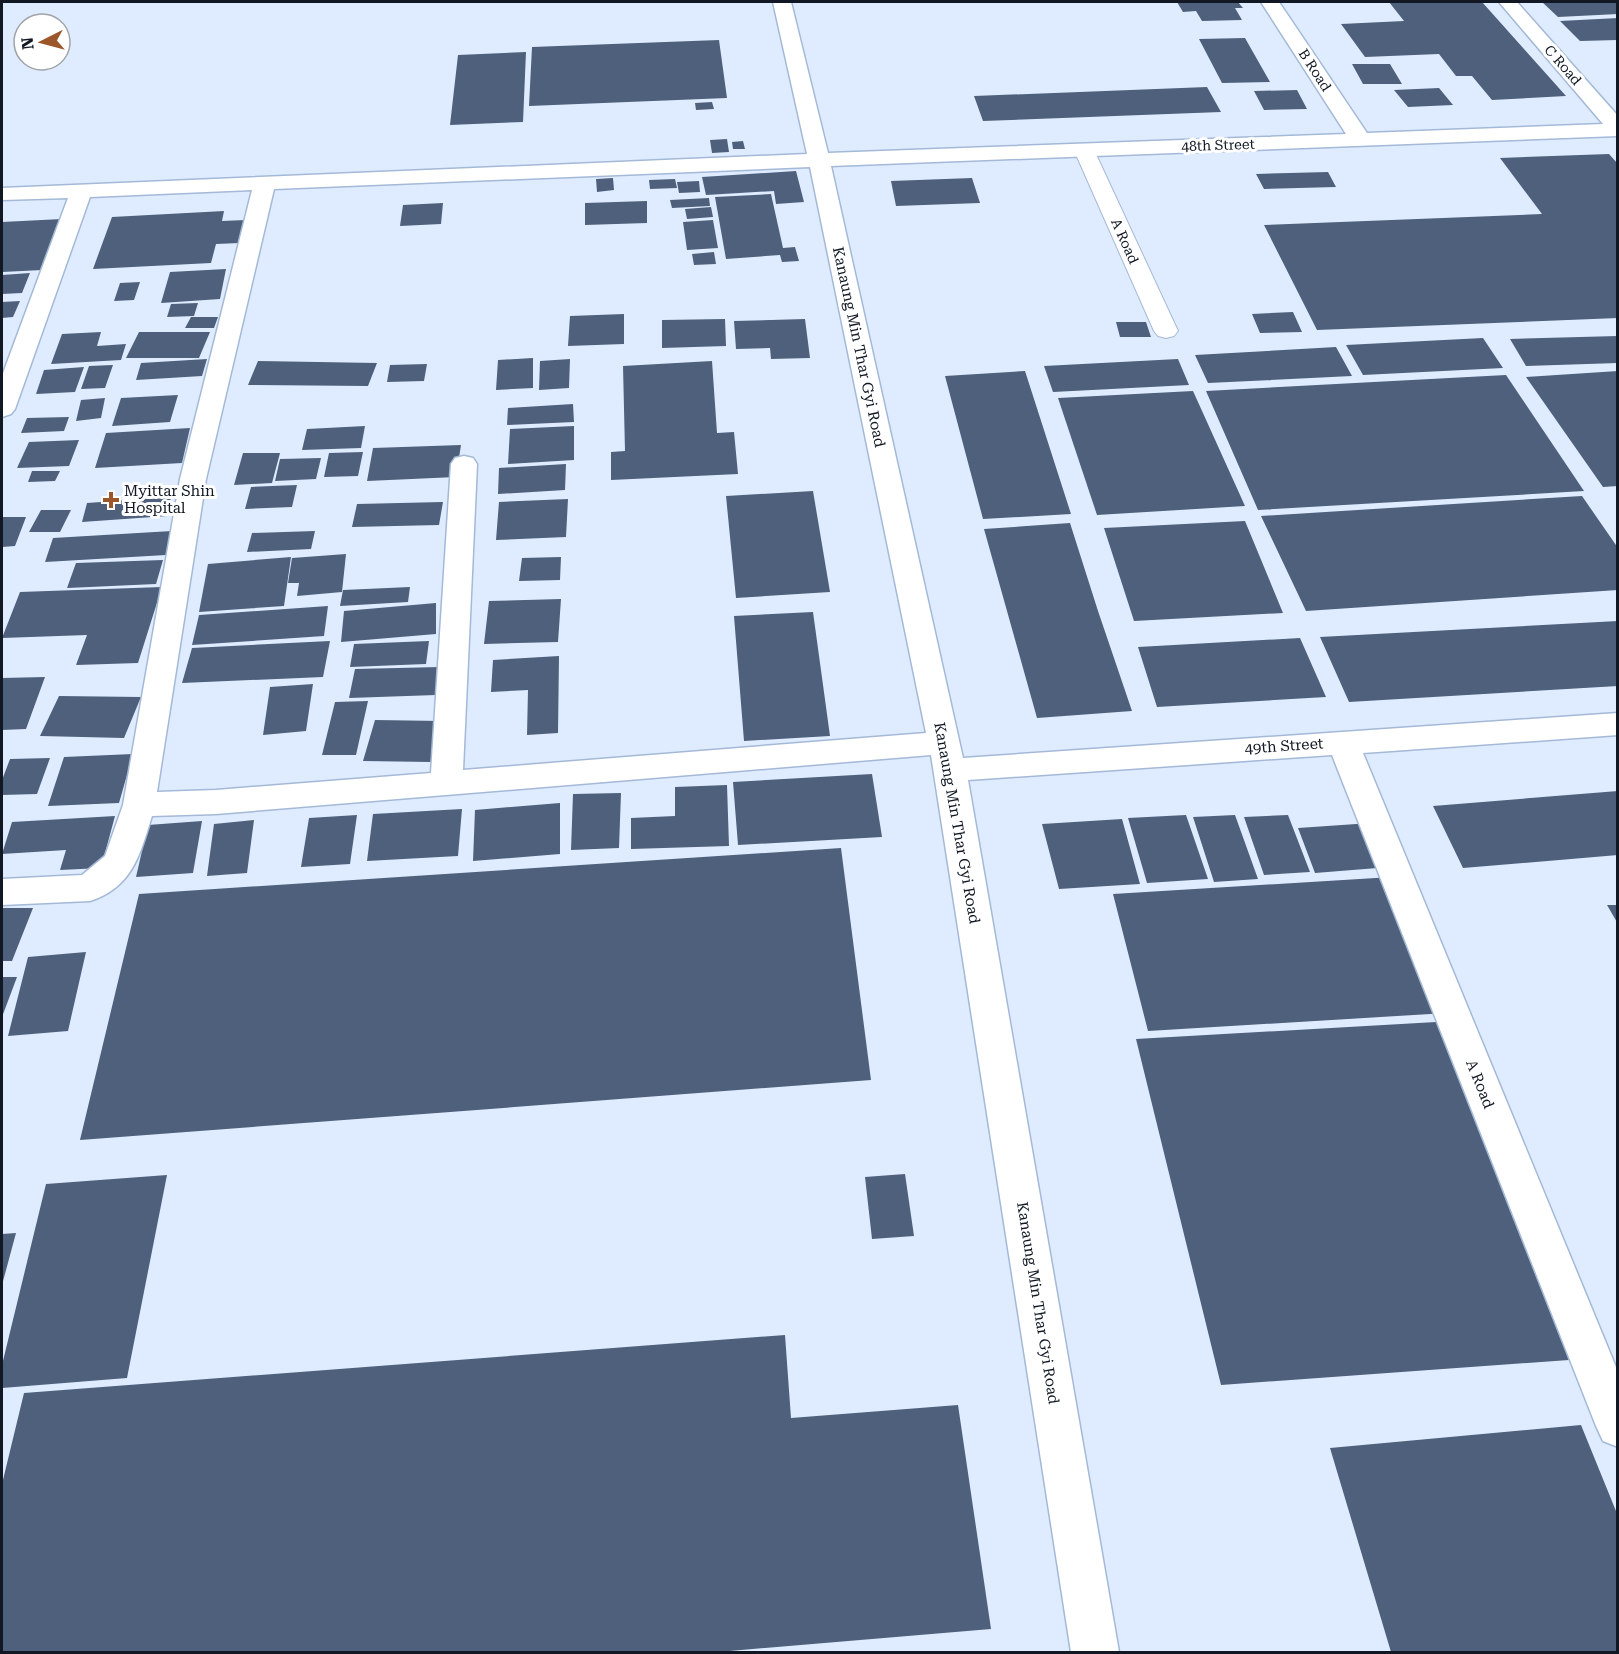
<svg xmlns="http://www.w3.org/2000/svg" width="1619" height="1654" font-family="'Roboto Serif',serif">
<rect width="100%" height="100%" fill="#dfecff"/>
<path fill="#4e607b" d="M1177,2H1238L1243,8H1235L1242,20L1202,21L1196,11L1183,12Z
M1389,2H1482L1566,96L1492,100L1472,76H1456L1439,54L1365,57L1341,24L1404,21Z
M1542,2H1618V14L1558,17Z
M1618,18V40L1580,41L1560,21Z
M1245,38L1270,82L1222,83L1199,39Z
M719,40L727,98L529,106L532,47Z
M526,52L523,122L450,125L458,55Z
M1352,64H1390L1402,84H1363Z
M1207,87L1221,112L983,121L974,96Z
M1439,88L1453,105L1408,107L1394,90Z
M1297,90L1307,109L1264,110L1254,91Z
M712,102L714,109L696,110L695,103Z
M727,139L729,152L712,153L710,140Z
M743,141L745,149H733L732,142Z
M1609,154L1618,164V318L1317,330L1264,225L1542,214L1500,158Z
M796,171L804,202L776,204L774,191L706,195L702,177Z
M1328,172L1336,187L1264,189L1256,174Z
M613,178L614,190L597,192L596,179Z
M972,178L980,203L896,206L891,181Z
M675,179L677,188L650,189L649,180Z
M699,181L700,192L679,193L677,182Z
M771,194L783,248L795,247L799,261L782,262L780,255L726,259L715,197Z
M709,198L710,206L672,208L670,200Z
M647,201V223L585,225V203Z
M443,203L441,224L400,226L403,205Z
M711,207L713,217L687,219L685,209Z
M224,211L222,221L246,220L240,243L216,244L211,263L93,269L112,217Z
M62,219L42,270L2,272V222Z
M713,220L718,248L687,250L683,222Z
M714,252L716,264L694,265L692,254Z
M226,269L220,299L161,303L170,272Z
M30,273L22,293L2,294V275Z
M140,282L134,300L114,301L120,283Z
M20,301L13,317L2,318V302Z
M198,303L194,316L167,317L171,304Z
M1293,312L1302,332L1260,333L1252,314Z
M624,314V344L568,346L570,316Z
M191,317H218L214,328H185Z
M725,319L726,346L662,348V320Z
M805,319L810,358L771,359L770,348L736,349L734,321Z
M1116,322H1146L1151,337H1120Z
M101,332L97,346L126,344L121,360L51,364L62,334Z
M139,332H210L199,358H126Z
M1618,336V363L1526,366L1510,339Z
M1483,338L1503,368L1363,375L1346,345Z
M1336,347L1352,376L1208,383L1195,355Z
M533,358V388L496,390L498,360Z
M207,359L202,376L136,380L141,363Z
M570,359L569,388L539,390L540,361Z
M1178,359L1189,385L1053,392L1044,366Z
M258,361L377,363L368,386L248,385Z
M712,361L717,433L734,432L738,474L611,480V452L625,451L623,366Z
M427,364L424,381L387,382L390,365Z
M113,365L105,388L81,389L89,366Z
M84,367L75,392L36,394L44,370Z
M1025,371L1071,514L983,519L945,376Z
M1618,371V486L1603,487L1526,377Z
M1506,375L1584,491L1258,510L1206,391Z
M1193,391L1245,506L1097,515L1058,398Z
M178,395L170,422L112,426L121,398Z
M105,398L101,418L76,421L81,400Z
M573,404L574,422L507,425L508,408Z
M69,417L64,431L21,433L27,418Z
M365,426L361,448L302,450L307,429Z
M574,426V460L508,464L510,429Z
M190,428L182,463L95,468L106,433Z
M79,440L69,466L17,468L29,442Z
M461,445L456,477L367,481L373,448Z
M363,452L358,476L324,477L329,453Z
M243,453H280L272,483L234,485Z
M321,458L316,479L275,481L280,459Z
M566,464L565,490L498,494L499,468Z
M32,471H60L55,481L28,482Z
M297,485L292,507L245,509L251,487Z
M813,491L830,592L736,598L726,496Z
M1582,496L1618,548V590L1306,611L1261,516Z
M171,497L167,516L82,522L87,503Z
M568,499L566,537L496,540L499,502Z
M443,502L439,525L352,527L357,504Z
M41,510H71L60,532H29Z
M2,517H26L15,546L2,547Z
M1245,521L1283,613L1134,621L1104,528Z
M1070,523L1098,611L1132,711L1037,718L984,529Z
M172,531L166,555L45,562L53,538Z
M315,531L311,549L247,552L252,533Z
M346,554L342,592L297,596L299,583H288L292,558Z
M291,557L284,606L199,612L208,564Z
M561,557L560,580L519,581L522,558Z
M163,560L156,584L67,588L76,563Z
M162,587L138,663L76,665L87,635L2,638L20,592Z
M410,587L408,602L340,606L343,590Z
M561,599L558,642L484,644L489,601Z
M436,603V634L341,642L344,611Z
M328,606L324,636L192,645L199,615Z
M813,612L830,736L744,741L734,616Z
M1618,621V686L1349,702L1320,637Z
M1300,638L1326,697L1157,707L1138,647Z
M330,641L323,677L182,683L192,648Z
M429,641L426,664L350,667L354,644Z
M559,656L558,733L527,735L528,690L491,692L493,660Z
M440,667L436,695L349,698L355,669Z
M45,677L26,729L2,730V678Z
M313,684L306,731L263,735L270,687Z
M59,696L141,697L124,738L40,736Z
M368,701L356,755H322L335,702Z
M375,720L441,721L431,762L363,761Z
M133,754L119,803L48,806L64,757Z
M50,758L37,794L2,795V780L10,759Z
M872,774L882,837L738,845L733,782Z
M727,785L729,846L631,849V818L675,816V787Z
M1618,791V855L1463,868L1433,806Z
M621,793L619,848L571,850L573,794Z
M560,803V854L473,861L475,810Z
M462,809L458,856L367,861L373,814Z
M357,815L350,864L301,867L309,818Z
M1186,815L1208,879L1147,883L1128,818Z
M1235,815L1258,879L1214,882L1193,817Z
M1288,815L1310,872L1264,875L1244,817Z
M115,816L101,868L60,870L66,850L2,854L12,822Z
M1122,819L1140,884L1059,889L1042,824Z
M254,820L247,873L207,876L214,824Z
M202,821L193,873L136,877L148,825Z
M1371,823L1390,867L1315,873L1298,828Z
M841,848L871,1080L80,1140L139,894Z
M1392,877L1447,1013L1148,1031L1113,894Z
M1607,905H1618V924Z
M2,908H33L12,961H2Z
M86,952L68,1031L8,1036L28,957Z
M2,977H17L2,1017Z
M1436,1022L1569,1360L1221,1385L1136,1039Z
M905,1174L914,1236L872,1239L865,1177Z
M167,1175L127,1378L2,1388V1365L46,1184Z
M16,1233L2,1285V1234Z
M785,1335L791,1418L958,1405L991,1629L718,1652H2V1484L24,1393Z
M1581,1425L1618,1516V1652H1391L1330,1448Z"/>
<g fill="none" stroke-linecap="round" stroke-linejoin="round">
<g stroke="#a4b9d7" stroke-width="2">
<path id="service" d="M1084,144L1091,146L1094,150L1178,331L1174,336L1166,338L1158,336L1154,331L1074,150L1077,146Z"/>
</g>
<g stroke="#a4b9d7" stroke-width="3">
<path id="minor" d="M773,2H791L828,153L1346,134L1261,2H1279L1367,133L1603,124L1499,2H1517L1618,116V136L831,166L963,758L1618,713V735L1363,753L1618,1372V1447L1603,1441L1596,1426L1332,755L968,780L1119,1652H1071L931,755L216,814L152,816C140,854 133,887 90,901L2,905V879L82,875L105,856L123,805L180,479L252,190L90,197L15,409L11,414L2,417V376L68,198L2,200V188L807,154ZM810,167L926,733L463,770L477,464L473,458L464,456L455,458L451,464L431,773L216,790L157,792L206,479L274,189Z"/>
</g>
<use href="#service" fill="#fff" fill-rule="evenodd"/>
<use href="#minor" fill="#fff" fill-rule="evenodd"/>
</g>
<path fill="#9b572a" stroke="#fff" stroke-width="2" d="M108 491h6v6h6v6h-6v6h-6v-6h-6v-6h6z"/>
<g text-anchor="middle" dominant-baseline="central" stroke-width="6" stroke-linejoin="round" paint-order="stroke">
<g font-size="14" fill="#111823" stroke="#fff">
<text transform="translate(1563 65) rotate(49)">C Road</text>
<text transform="translate(1315 70) rotate(57)">B Road</text>
<text transform="translate(1218 145) rotate(-2)">48th Street</text>
<text transform="translate(1125 241) rotate(66)">A Road</text>
</g>
<g font-size="15" fill="#111823" stroke="#fff">
<text transform="translate(859 347) rotate(78)">Kanaung Min Thar Gyi Road</text>
<text transform="translate(1284 746) rotate(-4)">49th Street</text>
<text transform="translate(957 823) rotate(80)">Kanaung Min Thar Gyi Road</text>
<text transform="translate(1480 1084) rotate(68)">A Road</text>
<text transform="translate(1038 1303) rotate(81)">Kanaung Min Thar Gyi Road</text>
</g>
<g font-size="15" fill="#111823" stroke="#fff" text-anchor="start">
<text x="124" y="491">Myittar Shin<tspan x="124" dy="17">Hospital</tspan></text>
</g>
</g>
<rect width="1619" height="1654" fill="none" stroke="#111823" stroke-width="6"/>
<g transform="translate(42 42) rotate(264)"><circle r="28" fill="#ffffff" stroke="#a0a3a7" stroke-width="1.5"/>
<path d="M0-4.5L10 22L0 15L-10 22Z" fill="#9b572a"/>
<text y="-9" font-size="16" font-weight="bold" text-anchor="middle" fill="#111823">N</text>
</g>
</svg>
